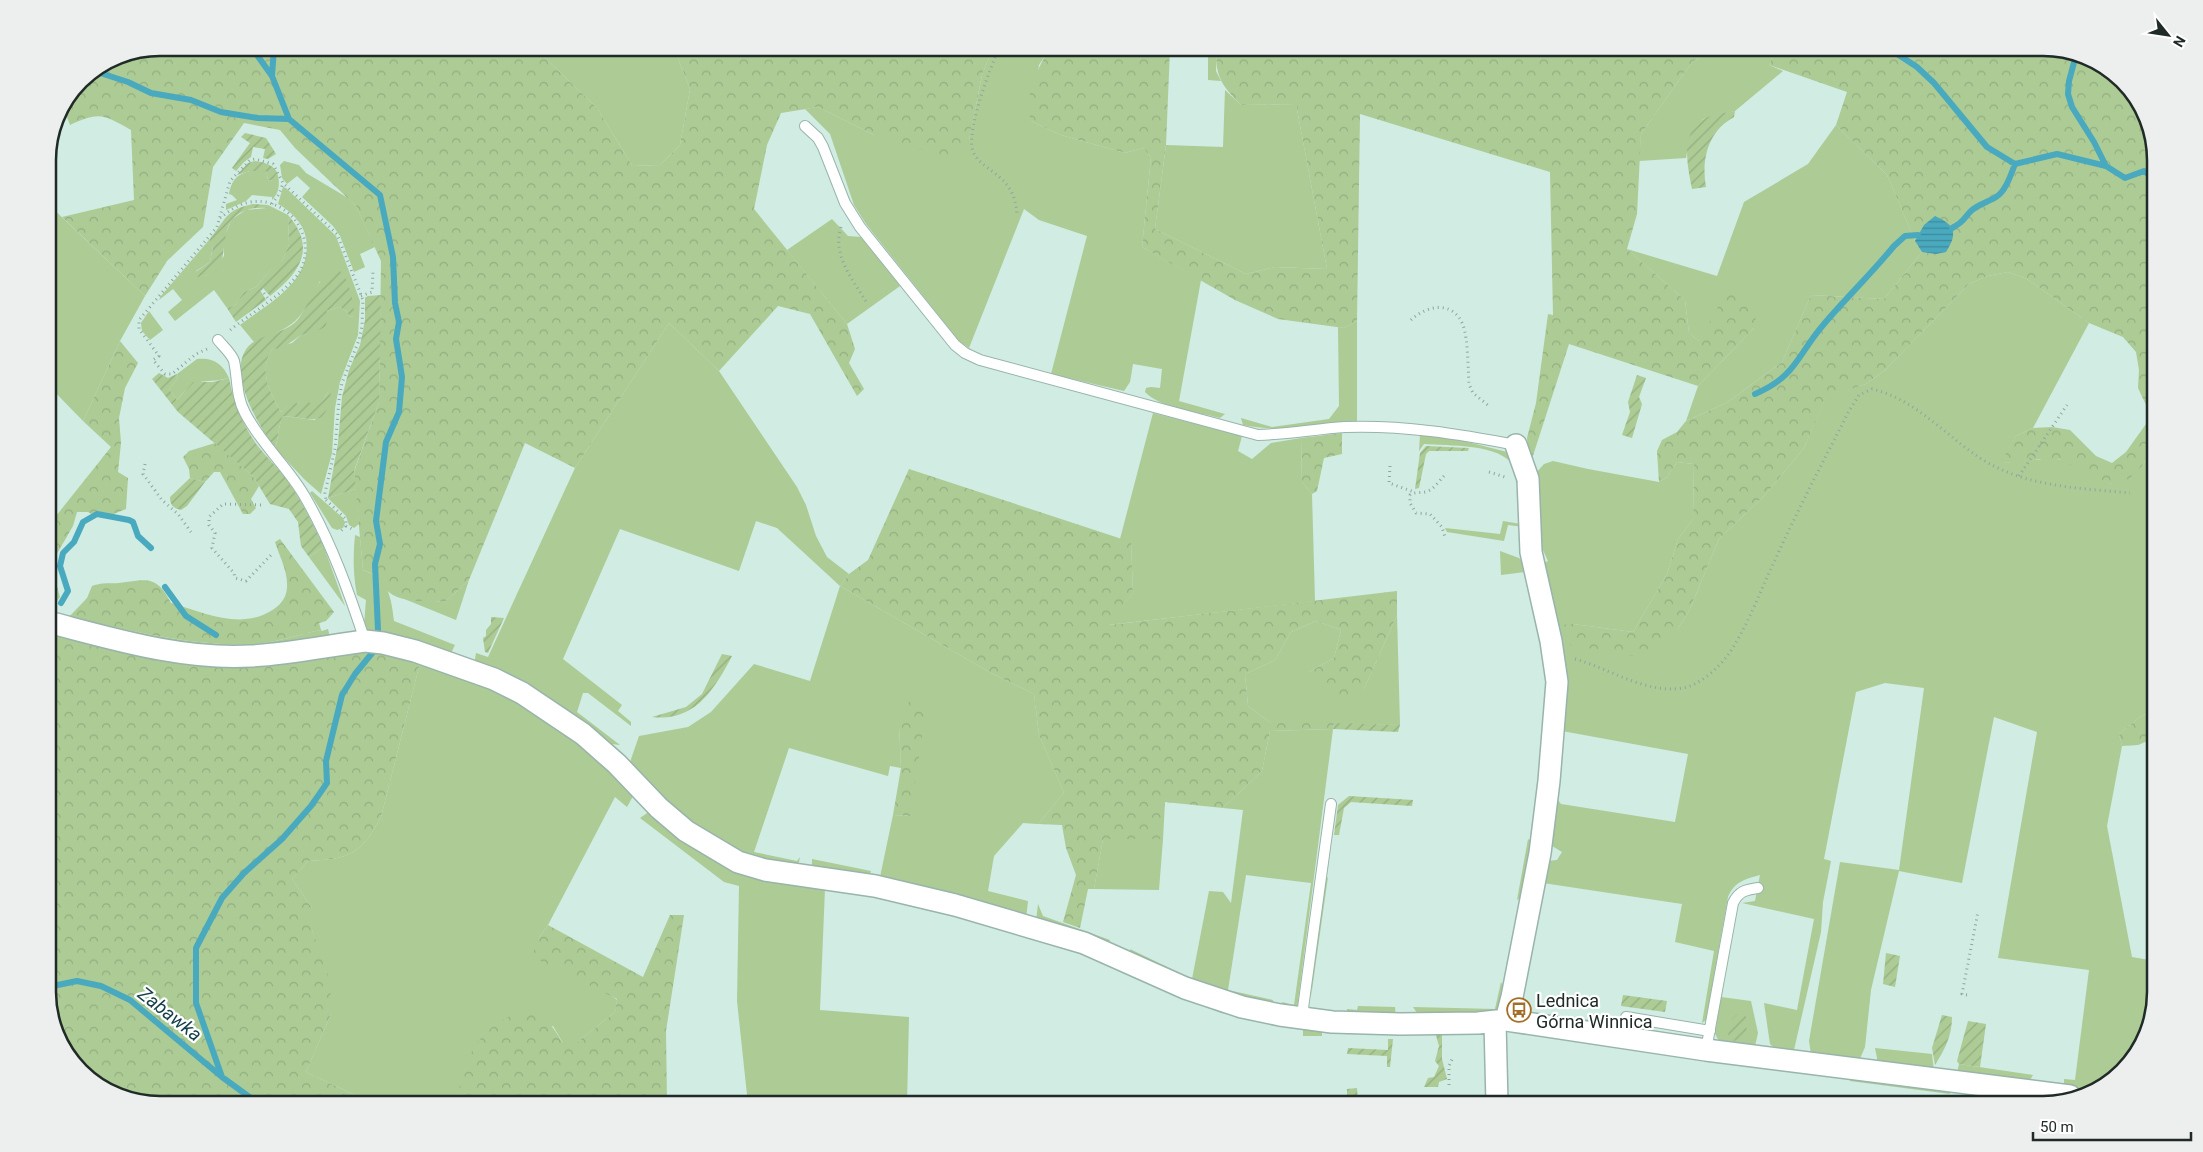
<svg xmlns="http://www.w3.org/2000/svg" width="2203" height="1152" font-family="Roboto,sans-serif">
<defs>
<pattern id="forest-crowns" width="20" height="18" patternUnits="userSpaceOnUse" patternTransform="scale(1.25)"><rect width="20" height="18" fill="#accb95"/><path d="M2 6a3 3 0 1 1 6 0M12 15a3 3 0 1 1 6 0" fill="none" stroke="#94ae80"/></pattern>
<pattern id="garden-furrows" width="10" height="10" patternUnits="userSpaceOnUse" patternTransform="scale(1.25)"><rect width="10" height="10" fill="#accb95"/><path d="M-1 1l2-2M0 10L10 0M9 11l2-2" fill="none" stroke="#94ae80"/></pattern>
<pattern id="water-rules" width="6" height="5" patternUnits="userSpaceOnUse" patternTransform="scale(1.25)"><rect width="6" height="5" fill="#49a9be"/><path d="M0 2.5h6" fill="none" stroke="#3c8a9a"/></pattern>
</defs>
<rect width="100%" height="100%" fill="#d0ece3"/>
<path fill="#accb95" d="M535,48H680L678,59L690,89L680,145L659,166L632,165L597,108Z
M993,48H1050L1039,65L1031,121L1061,135L1125,153L1143,148L1151,157L1142,247L1201,280L1179,401L1225,414L1220,418C1198,412 1160,408 1145,392L1146,388L1151,387L1160,388L1162,369L1133,364L1130,382L1124,391L1051,374L1087,236L1039,220L1024,209L969,348L959,341L866,224L854,205L830,134L805,109L818,107L874,135L969,141L982,75Z
M1206,48H1217L1216,71L1221,81L1208,80V53Z
M1716,48H1776L1769,65L1783,71L1735,111L1703,119L1690,134L1686,158L1639,161L1641,134L1692,62Z
M1225,90L1241,105L1296,104L1327,269L1275,267L1246,274L1155,229L1166,145L1223,147Z
M1836,125L1887,175L1915,241L1922,252L1884,299L1811,295L1782,362L1728,402L1686,421L1698,386L1754,328L1699,341L1689,333L1685,300L1627,249L1717,276L1744,202L1808,164Z
M284,161L299,165L306,173L348,198L356,206L375,247L360,254L365,267L354,272L340,236L333,226L302,197L310,188L297,176L287,184L282,178L280,165Z
M250,171H266L268,180L272,181L277,172C280,182 280,192 272,200V197L252,195L246,201L226,210V204L237,200L232,195L229,194C232,180 236,175 250,171Z
M283,187L286,188L336,236L360,301L358,335L340,382L335,408L332,453L321,494L304,479L275,448C279,436 278,427 283,416L315,420L329,390L324,399L318,405C302,403 294,400 281,412C269,392 258,369 273,348L292,343L301,335L307,334L326,311L340,307L346,311L350,317L354,316L320,281C299,323 297,325 254,342L240,325C269,303 313,281 306,238C303,223 291,211 278,204Z
M48,204L145,296L120,341L83,421L48,385Z
M268,205L288,215L289,245L282,261L271,269L256,287L244,292L235,305L227,308L214,290L175,321L168,312L182,300L173,289L159,300L161,296L209,240L213,246L210,262L196,271V277L208,275L224,256V237L232,219L246,210L267,208Z
M832,219L848,236L861,237L900,286L847,324L787,250Z
M2008,272L2027,279L2089,323L2033,428L2016,436L2002,462C2020,464 2038,457 2056,459C2067,459 2098,478 2110,484L2143,465L2155,443V709L2140,717L2119,734L2122,746L2107,826L2132,957L2155,961V992L2144,1042L2105,1086L2084,1092L2064,1090V1079L2075,1080L2089,970L1998,958L2037,732L1994,717L1962,883L1899,871L1871,990L1865,1047L1859,1061L1811,1054L1809,1041L1840,862L1899,870L1924,688L1885,683L1856,692L1824,859L1831,861L1823,902L1821,932L1794,1050L1774,1048L1770,1044L1764,1003L1797,1010L1814,919L1742,903L1755,901L1760,875C1745,879 1734,882 1728,897L1706,1020L1702,1023L1714,951L1675,942L1682,904L1543,883L1547,861L1557,860L1562,852L1549,844L1557,799L1561,804L1675,822L1688,754L1562,731L1538,566L1548,561L1535,533L1534,481L1537,472L1544,464L1553,461L1588,469L1659,482L1667,477L1677,462L1694,464L1693,519L1678,539L1667,574L1633,632L1573,624L1571,645L1678,629L1689,611L1719,539L1765,495L1804,448L1826,396L1866,384L1884,371L1969,284L1988,276Z
M149,311L163,330L150,340L142,331L141,323Z
M1357,321V421C1319,425 1281,433 1243,425L1241,418L1272,427L1329,419L1339,406L1338,327L1344,328Z
M669,323L719,371L797,487L806,505L816,536L827,557L849,574L840,586L991,673L1034,694L1039,735L1064,793L1038,824L1023,823L994,856L988,891L1028,901L1026,919L880,877L893,815L910,816L899,724L901,768L890,766L888,776L789,748L754,852L797,861L800,857L799,862L792,870L778,868L706,839L629,765L639,736L688,727L711,712L754,664L810,681L840,586L777,528L756,521L739,571L620,529L563,659L622,705L618,711L631,722V726L588,693H583L577,712L620,745L612,744L603,736L474,665L476,653L488,657L575,468Z
M197,359C213,357 223,364 229,378C200,385 198,374 177,400L169,389L178,378L177,374Z
M1153,413L1242,436L1238,451L1252,459L1271,443L1301,438L1302,482L1312,494L1315,601L1108,625L1133,593L1131,543L1120,539Z
M1420,435L1452,438L1507,452L1523,483H1516C1516,478 1516,471 1514,467C1502,443 1447,446 1424,444L1419,451Z
M356,489L359,524L354,528L349,525L346,516L328,498Z
M312,491L343,518L345,523L343,528L337,530L332,528L310,493Z
M1503,521L1521,524L1524,527L1508,525L1504,541L1447,532L1445,528L1500,534Z
M355,535L360,537L363,570C389,580 391,596 394,621L455,645L449,657L368,634L364,625L366,600L357,595C353,575 353,555 355,535Z
M324,547L345,606L309,557Z
M1500,551L1519,558L1528,566L1548,667L1525,572L1501,575Z
M469,580L456,620L402,598L445,602Z
M1397,615L1400,725L1271,723L1248,706L1245,674L1275,660L1291,632L1316,621L1341,630L1334,658L1309,672L1364,689Z
M69,617C129,630 192,647 254,644C275,643 299,634 321,630L322,631L328,629L330,637L288,648L175,646Z
M421,659L486,682L559,725L632,788V798L627,807L615,797L548,925L538,939L617,1000L615,1012L576,1043H563L553,1026L475,1047L454,1104H374L306,1072L331,1014L319,953L312,930V908L292,879L308,861C349,859 361,855 381,817Z
M1333,729L1297,1009L1284,1010L1282,1002L1294,1005L1311,883L1246,875L1228,990L1273,1000V1005L1237,1000L1132,955L1130,949L1192,979L1209,891L1223,892L1231,903L1243,810L1223,808L1262,771L1270,731Z
M653,809L679,832L825,888L820,1010L909,1017L907,1104H748L737,1001L739,886L724,882L640,818Z
M1103,839H1163L1159,890L1094,889Z
M1528,839L1535,844L1524,896L1517,900Z
M812,859L871,871L870,875L812,868Z
M1328,877L1311,997L1314,954L1325,880Z
M1038,904L1043,916L1110,940L1106,948L1036,921Z
M1501,982L1505,991L1507,1000L1495,1015L1417,1013L1413,1007L1495,1009Z
M1188,996L1322,1029V1036H1303V1028L1221,1013L1185,999Z
M1721,997L1751,1001L1758,1033L1755,1046L1719,1041L1715,1034Z
M1519,1005L1522,1010L1529,1014L1622,1023L1651,1028L1649,1034H1644L1525,1017L1517,1012L1516,1007Z
M1358,1006L1395,1007L1396,1018L1347,1017V1009L1357,1010Z
M1875,1048L1932,1054L1934,1072L1878,1063Z
M1959,1064L2033,1075L2027,1085L1957,1073Z
M1851,1076L1949,1085L1950,1094L1850,1081Z
M1978,1089L2058,1100L2043,1104H2002V1101L1974,1097Z"/>
<path fill="url(#forest-crowns)" d="M170,48H535L597,108L632,165L659,166L680,145L690,89L678,59L680,48H993L982,75L969,141L953,160L874,135L818,107L781,113L767,145L754,209L847,324L855,349L849,363L864,389L857,396L810,314L778,306L719,371L669,323L575,468L525,443L469,580L445,602C430,601 403,603 390,593C377,583 382,577 363,570L354,472L379,402L381,261L356,206L295,148L280,130L244,123L213,167L203,227L167,261L145,296L62,217L134,200L131,130C103,115 101,111 70,125L63,107L81,80L110,61Z
M1050,48H1174L1170,49L1166,145L1155,229L1246,274L1275,267L1327,269L1296,104L1241,105C1222,86 1214,75 1217,48H1716L1692,62L1641,134L1637,214L1627,249L1685,300L1689,333L1699,341L1724,296L1735,294L1756,317L1754,328L1698,386L1569,344L1530,465L1527,438L1536,403L1548,314L1553,315L1550,172L1360,114L1357,321L1344,328L1278,319L1235,300L1142,247L1151,157L1143,148L1125,153L1061,135L1031,121C1023,98 1038,67 1050,48Z
M1776,48H2043L2093,59L2137,98L2155,153V443L2143,465L2129,479L2109,484L2059,459H2039L2020,463L2001,462L2016,436L2033,428L2052,427L2070,430L2096,456L2112,463L2126,452L2146,424V405L2138,388L2139,370L2136,352L2123,337L2089,323L2027,279L2008,272L1988,276L1969,284L1884,371L1866,384L1826,397L1804,448L1765,495L1719,539L1689,611L1678,629L1667,644L1650,659L1570,645L1561,625L1573,624L1633,632L1667,574L1678,539L1693,519L1694,464L1677,462L1667,477L1659,482L1657,451L1662,440L1677,432L1686,421L1728,402L1782,362L1811,295L1884,299L1922,252L1915,241L1887,175L1836,125L1847,92L1769,65Z
M120,341L138,363L125,388L119,418L121,443L118,472L128,478L126,509L111,515L97,517L88,512H77L73,526L51,564L60,597L57,601L48,572V526L111,447L83,421Z
M1342,433V454L1324,458L1317,491L1312,494L1302,482L1301,438Z
M215,443L253,476L259,486L251,499L256,508L250,514H243L220,472H214L205,482L190,478L189,469L183,457L189,451Z
M909,469L1131,542L1133,593L1109,625L1397,591V615L1364,689L1349,698L1327,693L1309,672L1334,658L1341,630L1316,621L1291,632L1275,660L1245,674L1248,706L1271,723H1334L1333,729L1270,731L1262,771L1223,808L1165,802L1163,839H1103L1094,889H1088L1080,928L1063,922L1076,875L1066,848L1062,825L1038,824L1064,793L1039,735L1034,694L991,673L840,586L849,574L868,560Z
M280,539L334,612L326,621L319,623L321,630C299,634 275,643 254,644C192,647 129,630 69,617L87,598L92,586C104,582 108,584 119,583C147,579 157,575 171,603C205,613 242,631 274,609C283,603 288,594 287,583C287,570 279,555 275,542Z
M48,628L136,650L347,648L421,659L381,817C361,855 349,859 308,861L292,879L312,908V930L330,981L331,1014L306,1072L374,1104H160L110,1093L66,1054L48,999Z
M918,697L926,711L910,816L893,815L901,768L899,724L902,706Z
M2155,709V738L2138,745L2122,746L2119,734L2140,717Z
M670,915H684L666,1031L667,1104H454C460,1087 466,1061 475,1046C488,1027 513,1006 537,1015C550,1019 556,1033 563,1043H576L615,1012L617,999L532,957L538,939L548,925L643,977Z"/>
<path fill="url(#garden-furrows)" d="M1735,111L1734,117C1708,131 1701,160 1706,187L1692,189C1688,168 1679,131 1704,119C1712,114 1725,113 1735,111Z
M245,133L266,138L276,154L268,159L263,158L265,149L253,147L251,157L244,162L236,171L232,168L250,143L241,137Z
M255,161C263,162 272,164 277,172L273,181L268,180L266,171H250L237,175L248,163Z
M253,204L268,205L267,208C258,207 249,208 240,213C211,230 240,275 196,277L194,273L210,262L213,247L209,240C226,220 224,210 253,204Z
M288,215C317,248 300,273 270,296L263,288L260,290L266,300L236,322L227,308L235,305L244,292L256,287L275,264L282,261L289,245Z
M340,271C349,278 355,306 354,316L350,317L346,311L340,307L326,311L329,316L325,327L313,333L301,335L281,349L273,348C258,369 269,392 281,412C295,399 295,406 308,401L311,404H318L324,399L332,386C326,429 319,419 283,416C278,427 279,436 275,448C259,426 222,367 252,343C266,333 288,333 299,318C311,302 317,272 340,271Z
M381,295L379,402L354,471L356,489L328,498L338,443L342,397L349,370L360,345L365,320V298L368,296Z
M159,373L168,378L177,374L178,378L169,389L177,400L193,382H213L229,378C234,403 242,424 257,445C267,458 280,469 289,483C303,503 313,525 324,547L309,557L301,546L298,522L289,509L270,504L253,476L178,412L152,379Z
M1637,375L1646,378L1639,397L1642,404L1632,438L1622,435L1630,412L1628,402Z
M1426,446L1469,448L1468,451H1429L1426,454L1419,488L1415,489L1420,453Z
M190,478L205,482L187,506L181,510C173,508 170,505 170,497Z
M491,617L504,618L488,653L485,652L483,638L486,636V630L491,624Z
M722,654L732,656C714,690 695,722 652,717L686,707L702,694Z
M1334,723L1400,725L1398,732L1333,729Z
M1349,796L1413,800L1412,806L1351,802L1344,808L1339,835H1334L1338,805Z
M1886,953L1900,956L1895,987L1883,984Z
M1623,995L1667,1001L1665,1012L1621,1006Z
M1737,1014H1745L1747,1021L1746,1034L1740,1040L1732,1041L1728,1036L1729,1030L1734,1026L1732,1019Z
M1942,1015L1952,1017C1952,1036 1945,1049 1935,1065L1932,1048Z
M1968,1021L1986,1024L1980,1067L1959,1064L1957,1061Z
M1435,1032H1442V1059L1447,1079L1439,1082L1438,1087H1424L1428,1078L1434,1077L1439,1066L1435,1061L1439,1046Z
M1388,1039H1393L1390,1067H1387V1056L1347,1054L1348,1048L1388,1050Z
M1357,1088L1358,1101H1356V1104H1347V1089Z"/>
<path fill="url(#water-rules)" d="M1935,216C1955,225 1958,233 1946,252L1936,254L1922,252L1915,241L1924,225Z"/>
<g fill="none" stroke-linecap="round" stroke-linejoin="round">
<path stroke="#49a9be" stroke-width="6" d="M252,48L272,76L289,119L380,195L393,257L395,303L399,322L396,339L402,377L399,412L386,442L376,521L380,544L375,564L378,630
M1888,48L1917,67L1934,83L1987,147L2015,164L2057,154L2106,166L2125,178L2144,171L2151,176L2155,186
M2076,55L2069,81L2068,94L2072,107L2094,142L2106,166
M94,71L128,82L151,93L191,100L221,112L258,118L289,119
M272,76L274,48
M1952,228C1966,221 1963,218 1972,210C1979,204 1988,202 1996,197C2006,191 2011,174 2015,164
M1755,394C1797,376 1797,355 1824,324C1846,298 1871,274 1894,246L1905,236L1918,235
M165,587L186,616L216,635
M61,603L68,591L60,566L63,553L74,542L83,522L97,514L129,520L133,522L138,536L151,548
M48,987L77,981L101,986L130,1000L222,1077L259,1104
M222,1077L196,1003V948L222,898L244,873L282,839L311,806L327,783L326,761L342,695L355,674L373,652"/>
<g stroke="#99b4ab" stroke-width="12">
<path id="lane" d="M805,126L818,138L823,147L845,203L860,227L955,345L965,353L980,360L1258,435C1287,434 1316,429 1345,427C1403,425 1459,434 1516,445
M218,340C223,346 232,354 234,361C238,379 236,397 245,413C261,444 288,467 305,497C331,542 349,592 365,641
M1626,1017L1710,1031
M1308,1018L1303,1008L1331,804
M1706,1050L1733,903C1739,891 1745,890 1758,888"/>
</g>
<g stroke="#99b4ab" stroke-width="24">
<path id="street" d="M48,622C114,639 182,660 251,656C289,654 327,646 365,641L383,643L415,651L494,679L522,693L583,734L617,764L659,808L686,831L738,862L765,870L875,886L955,905L1084,943L1185,988L1242,1007L1280,1015L1332,1022L1400,1024L1478,1023L1506,1020L1706,1050L2070,1096
M1506,1020L1512,997L1540,853L1549,781L1557,682L1551,641L1531,552L1528,479L1516,445
M1495,1022L1497,1104"/>
</g>
<path stroke="#90a69f" stroke-width="3" stroke-dasharray="1 4" stroke-linecap="butt" d="M999,48C990,69 968,126 972,148C977,172 1016,171 1017,216
M272,204L279,194L283,183
M220,218C229,211 238,204 250,202C287,196 317,235 301,269C291,290 248,315 229,331
M841,227C832,256 853,280 867,303
M261,289L269,300
M361,296L372,292L373,272
M1411,320C1427,305 1453,300 1463,325C1468,338 1468,369 1469,384L1473,393L1489,406
M207,349L196,354L172,374H165L153,360L159,356L139,329V320L217,227L230,181L250,160L255,159L273,164L283,183L337,234L363,300L362,326L359,340L342,383L339,400L335,449L325,493L326,500
M145,464L143,474L162,500L178,514L191,532
M1390,466L1389,483L1414,492
M1489,472L1505,477
M1444,476C1439,481 1434,489 1428,491C1421,494 1416,491 1410,495V503L1416,513L1430,514L1442,527L1445,537
M2019,476L2067,405
M326,500L346,519V526L340,532
M261,505L223,504L209,517V525L215,533L212,548L234,573L235,578L246,581L271,555
M346,526L352,529
M1575,659C1611,669 1645,694 1683,688C1700,685 1718,668 1728,655C1748,626 1760,591 1775,560C1798,509 1824,460 1849,411L1859,395L1872,389C1915,399 1944,434 1980,458C2024,487 2079,488 2130,493
M1967,995L1962,994L1978,912
M1449,1085V1066L1453,1057"/>
<use href="#lane" stroke="#fff" stroke-width="10"/>
<use href="#street" stroke="#fff" stroke-width="21"/>
</g>
<defs>
<g id="bus-ring" transform="scale(1.25)"><circle r="9.5" fill="#fff" stroke="#a36f28" stroke-width="1.5"/><path d="M-5-6H5V4H4V6H2V4H-2V6H-4V4H-5ZM-3.5-4V0h7V-4ZM-3.5 1.2v1.5H-2V1.2ZM2 1.2v1.5H3.5V1.2Z" fill="#a36f28"/></g>
</defs>
<g fill-rule="evenodd">
<use href="#bus-ring" x="1519" y="1010"/>
</g>
<g text-anchor="middle" dominant-baseline="central" stroke-width="4.5" stroke-linejoin="round" paint-order="stroke">
<g font-size="18" fill="#202b28" stroke="#fff" text-anchor="start">
<text x="1536" y="1000">Lednica<tspan x="1536" dy="21">Górna Winnica</tspan></text>
</g>
<g font-size="19" font-style="italic" fill="#15414a" stroke="#fff">
<text transform="translate(170 1014) rotate(38)">Zabawka</text>
</g>
</g>
<path d="M0 0H2203V1152H0ZM160 56H2043A104 104 0 0 1 2147 160V992A104 104 0 0 1 2043 1096H160A104 104 0 0 1 56 992V160A104 104 0 0 1 160 56Z" fill="#edeeee" fill-rule="evenodd"/>
<path fill="none" stroke="#202b28" stroke-width="2.5" d="M160 56H2043A104 104 0 0 1 2147 160V992A104 104 0 0 1 2043 1096H160A104 104 0 0 1 56 992V160A104 104 0 0 1 160 56Z"/>
<g transform="translate(2168 35) rotate(120)" stroke="#ffffff" stroke-width="4" paint-order="stroke">
<path d="M0-4L9 19L0 12L-9 19Z" fill="#202b28"/>
<text y="-8" font-size="14" font-weight="bold" text-anchor="middle" fill="#202b28">N</text>
</g>
<path d="M2033 1132v8h158v-8" fill="none" stroke="#202b28" stroke-width="2.5"/>
<text x="2040" y="1132" font-size="15" fill="#202b28" stroke="#ffffff" stroke-width="4" paint-order="stroke">50 m</text>
</svg>
